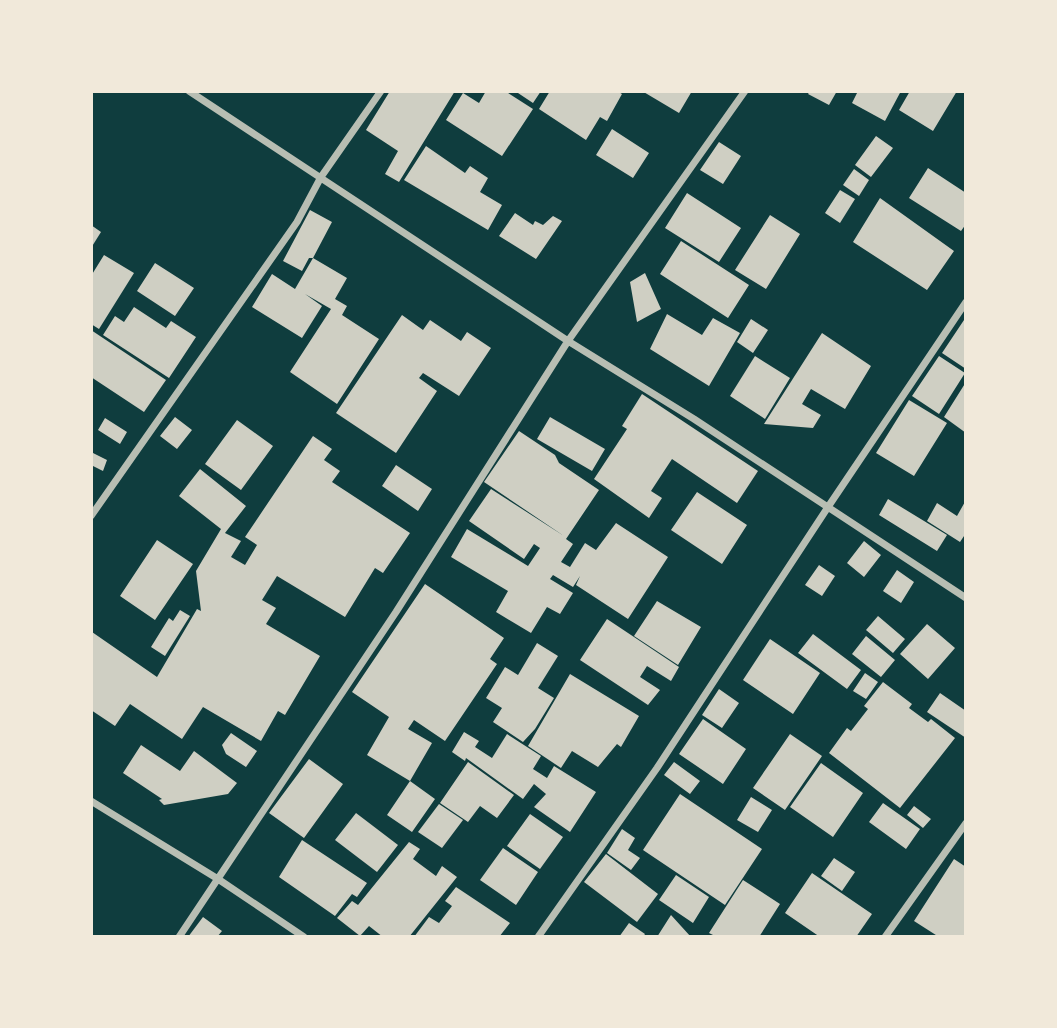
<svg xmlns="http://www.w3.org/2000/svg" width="1057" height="1028" font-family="'PT Sans',sans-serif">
<rect width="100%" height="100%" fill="#0f3d3e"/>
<path fill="#cfcfc3" d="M390,91H455L399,182L385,174L398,151L366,130Z
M486,91H505L533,109L502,156L446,120L463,93L479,103Z
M515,91H541L533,103Z
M550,91H617L622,94L607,121L600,117L586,140L539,109Z
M642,91H692L679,113Z
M810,91H837L829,105L808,94Z
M858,91H901L885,121L852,103Z
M910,91H957L933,131L899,110Z
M612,129L649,153L633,178L596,155Z
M876,136L893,148L871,177L855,165Z
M719,142L741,156L723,184L700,170Z
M426,146L465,173L470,166L488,178L480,192L502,205L488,230L404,180Z
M928,168L966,193V224L961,231L909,198Z
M854,169L869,180L859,196L843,185Z
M840,190L855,199L840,223L825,213Z
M687,193L741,228L719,262L665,228Z
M880,198L954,251L927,290L853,242Z
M310,210L332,222L313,258H309L302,271L283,261Z
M515,213L533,225L535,221L543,225L553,216L562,221L536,259L499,236Z
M770,215L800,234L766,289L735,270Z
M91,225L101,232L91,248Z
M681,241L749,285L728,318L660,274Z
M104,255L134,273L99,329L91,324V276Z
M313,258L347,278L335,299L347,306L342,315L379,339L337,404L290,372L331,309L305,294L322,306L302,338L252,307L272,274L295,289Z
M155,263L194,288L175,316L137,291Z
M645,273L661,309L637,322L630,282Z
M134,307L166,328L171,321L196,337L169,378L103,335L115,316L124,322Z
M667,314L702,335L713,318L740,333L709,386L650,349Z
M402,315L423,330L430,320L461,341L467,332L491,348L459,396L423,373L419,378L437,391L396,453L336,413Z
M966,317V369L942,353Z
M751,319L768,330L753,353L737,342Z
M91,330L166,380L144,412L91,377Z
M822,333L871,366L845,409L811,389L802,404L821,415L813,428L764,424Z
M755,356L790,378L765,419L730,396Z
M939,356L965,373L939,414L912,396Z
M966,382V433L944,417Z
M642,394L758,471L737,503L672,459L651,491L662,498L649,518L594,479L627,429L622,426Z
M909,400L947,423L914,476L876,453Z
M175,417L192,430L177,449L160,436Z
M550,417L605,449L592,471L537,439Z
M105,418L127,432L120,444L98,430Z
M237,420L273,446L241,490L205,464Z
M519,431L555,455L559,463L599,490L566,539L573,544L561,562L570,567L585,543L596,550L616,523L668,557L628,619L576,585L580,576L573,587L553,575L550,579L573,593L560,614L547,607L531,633L496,612L508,591L451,557L467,529L528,566L540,548L534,544L524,559L469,521L491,489L564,536L484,482Z
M313,436L332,449L324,460L340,471L332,482L410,533L383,573L375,568L345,617L277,576L262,600L276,608L266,624L320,656L285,715L278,711L261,741L203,707L182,739L130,704L115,726L91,710L92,632L157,677L197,609L201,611L196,571L221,529L179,496L200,469L246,506L225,533L241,541L231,557L245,565L257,545L245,537Z
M93,453L107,460L103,471L91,465Z
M396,465L432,489L418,511L382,486Z
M697,492L747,525L722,564L671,530Z
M888,499L947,535L937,551L879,515Z
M966,500V533L960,542L927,521L937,503L957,516Z
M157,540L193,564L155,620L120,596Z
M864,541L881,555L864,577L847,563Z
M819,565L835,576L822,596L805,585Z
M897,570L914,582L901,603L883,591Z
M425,584L504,638L490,659L497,664L445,741L414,720L408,729L432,743L410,781L367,755L389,717L352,692Z
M657,601L701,627L678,665L634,636Z
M180,610L190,616L165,656L151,647L169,618L173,621Z
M878,616L905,639L893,653L866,630Z
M607,619L679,667L671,681L647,666L640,677L660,690L648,705L580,660Z
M927,624L955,648L928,679L900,654Z
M813,634L861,670L847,689L798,653Z
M866,636L895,660L881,677L852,654Z
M770,639L820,673L793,714L743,680Z
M537,643L558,656L538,688L554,698L535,729L523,742L493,722L502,708L486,698L505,667L518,675Z
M865,673L878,682L866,699L853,691Z
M570,674L639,716L621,747L617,744L598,767L572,751L561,768L528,746Z
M883,682L912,704L909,708L928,722L931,719L955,738L900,808L829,753L847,728L851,731L868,709L864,706Z
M719,689L739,703L722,728L702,715Z
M940,693L966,711V738L927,712Z
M703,719L746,749L723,784L679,754Z
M464,732L479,741L475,747L492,758L507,734L541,756L533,769L547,778L554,766L596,792L570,832L534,807L546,794L534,784L523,799L466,758L465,761L452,752Z
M231,733L257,751L246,767L226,754L222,745Z
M790,734L822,756L785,810L753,788Z
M141,745L180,771L194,751L237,783L228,794L164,805L159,800L162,799L123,773Z
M309,759L343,784L304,838L269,813Z
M468,762L514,795L497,818L480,806L468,822L440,803Z
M674,762L700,781L690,794L664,775Z
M821,763L863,793L833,837L790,807Z
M410,781L435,799L412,832L387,815Z
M680,794L762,849L725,905L643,850Z
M751,797L772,810L758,832L737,820Z
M883,803L920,829L906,849L869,822Z
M439,804L463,820L442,848L418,832Z
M914,806L931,819L923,828L907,815Z
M356,813L398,845L377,872L335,840Z
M530,814L563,837L540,869L507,846Z
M622,829L635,838L628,850L640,858L631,870L607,853Z
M302,840L367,883L357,897L352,894L335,916L279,877Z
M409,842L420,849L413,859L436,876L442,866L457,877L409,937H383L369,926L360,936L337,918L352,901L358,905Z
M503,848L538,872L516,905L480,880Z
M606,854L658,894L637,922L584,882Z
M834,858L855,872L842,891L821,876Z
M954,859L966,867V937H939L914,921Z
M812,873L872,914L856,937H820L785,913Z
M676,875L709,897L693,923L659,900Z
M743,880L780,904L759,937H717L709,933Z
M456,887L510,923L499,937H414L429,917L439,923L452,906L445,901Z
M671,915L691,937H657Z
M203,917L222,931L217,937H188Z
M629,923L645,934L643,937H619Z"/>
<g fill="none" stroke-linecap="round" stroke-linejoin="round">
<path stroke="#b8beb3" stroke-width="7" d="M189,91L568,341L694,419L966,598
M91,516L297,222L321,177L381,91
M91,801L218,879L304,937
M179,937L396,612L568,341L745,91
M538,937L657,768L828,507L966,302
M885,937L966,823"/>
</g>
<rect width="1057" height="1028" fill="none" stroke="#f1e9da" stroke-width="186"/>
</svg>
